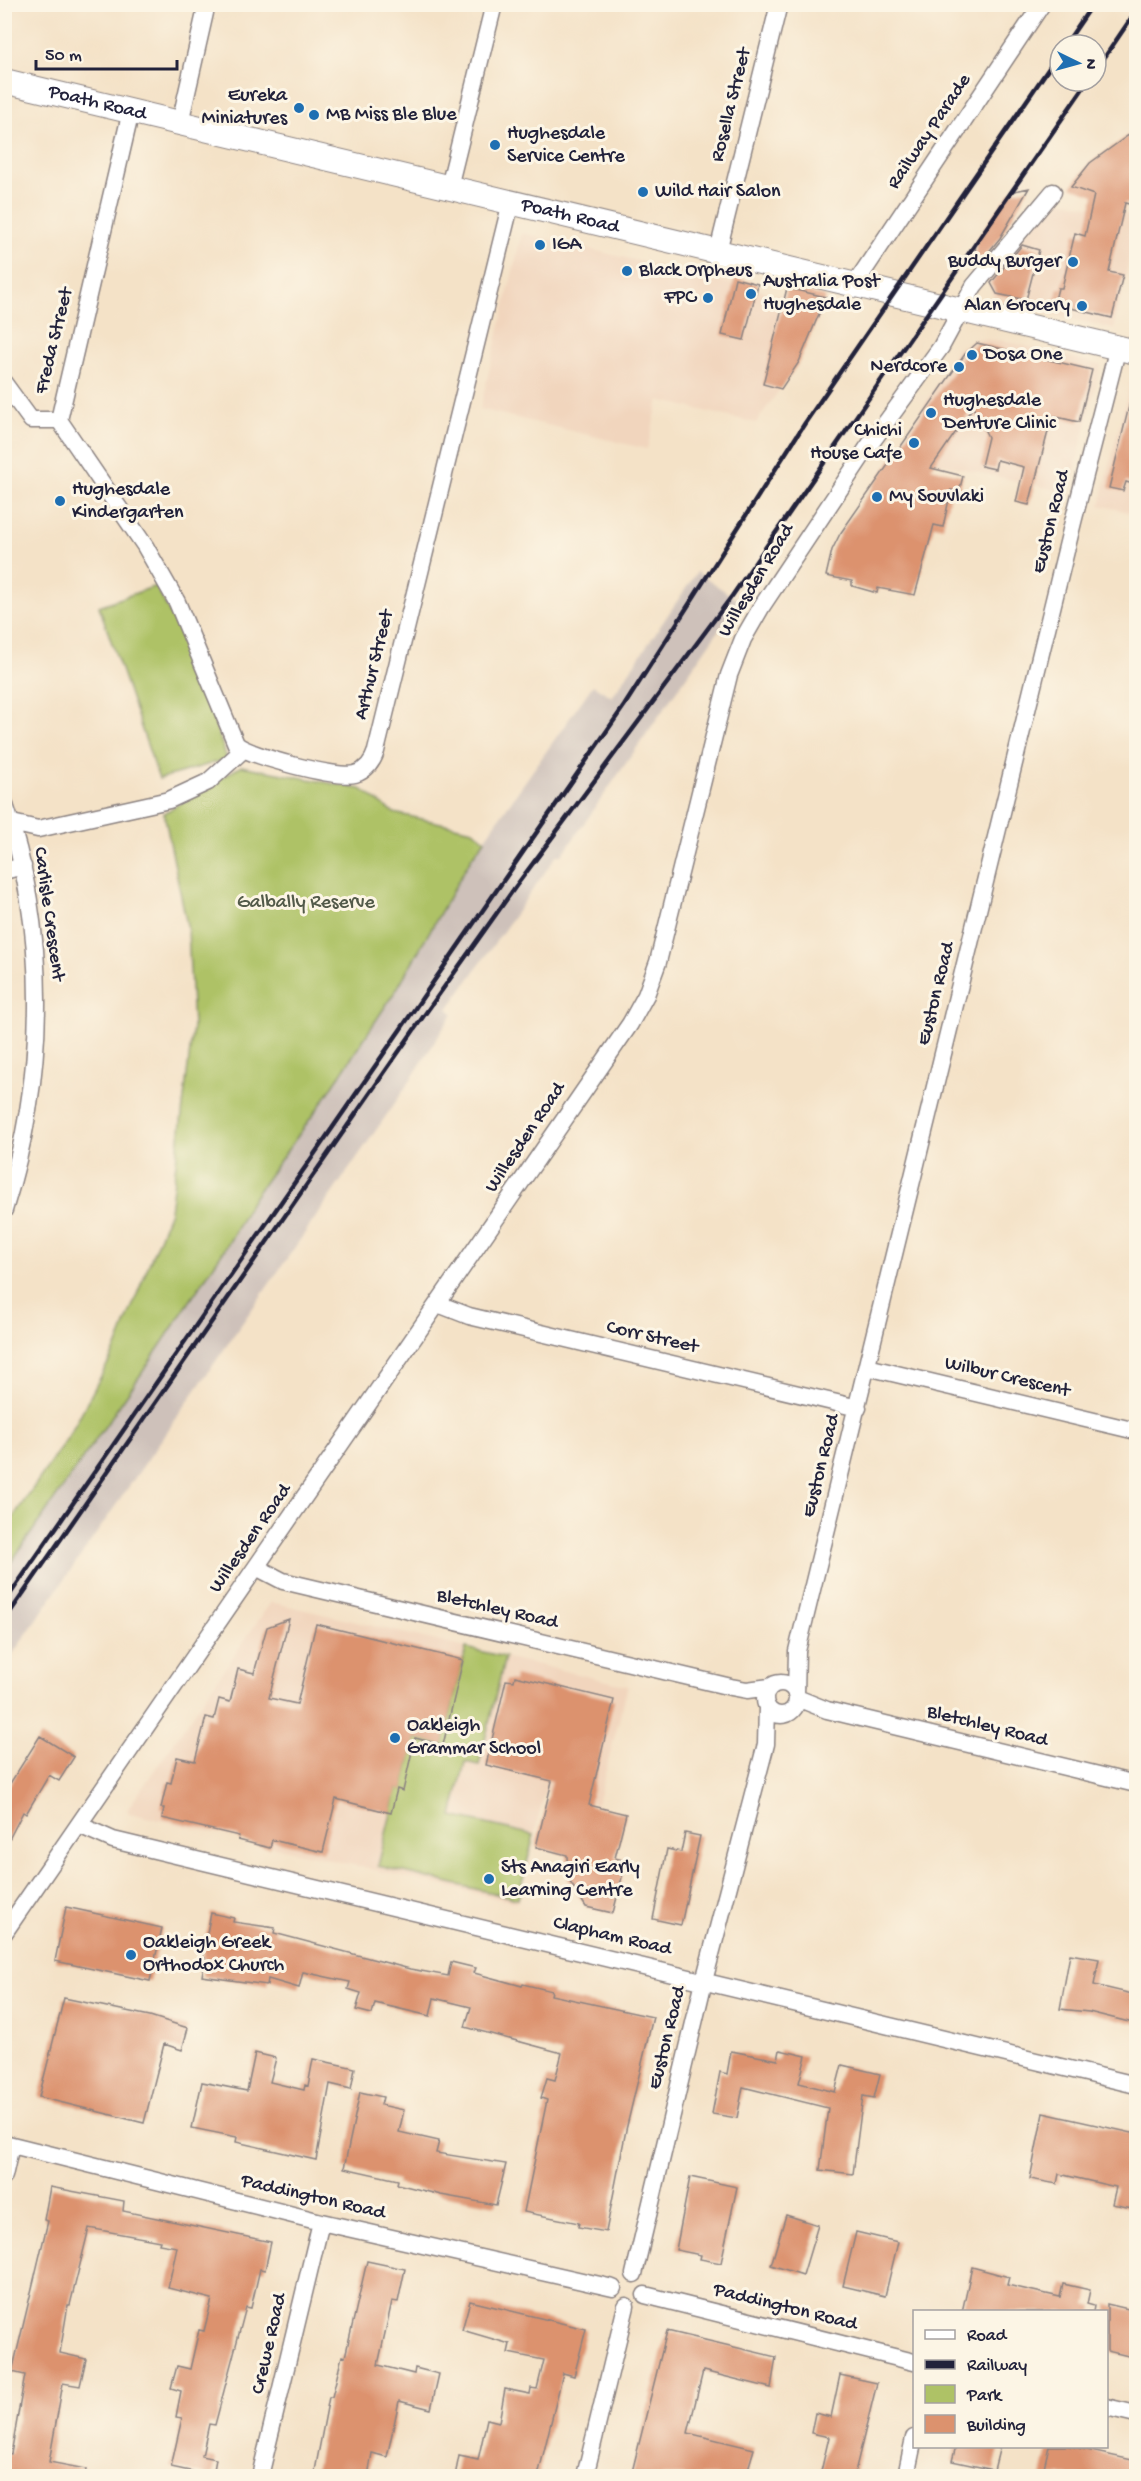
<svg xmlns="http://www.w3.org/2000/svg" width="1141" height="2481" font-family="'Gochi Hand',sans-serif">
<rect width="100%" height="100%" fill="#fcf5e5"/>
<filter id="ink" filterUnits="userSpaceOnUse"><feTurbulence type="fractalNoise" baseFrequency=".0167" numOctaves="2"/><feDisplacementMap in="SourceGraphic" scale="12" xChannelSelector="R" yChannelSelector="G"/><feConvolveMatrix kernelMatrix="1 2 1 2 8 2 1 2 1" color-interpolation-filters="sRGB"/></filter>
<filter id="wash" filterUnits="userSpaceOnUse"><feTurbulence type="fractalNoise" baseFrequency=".008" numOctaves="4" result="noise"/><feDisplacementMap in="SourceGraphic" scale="24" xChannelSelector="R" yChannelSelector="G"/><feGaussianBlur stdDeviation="1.35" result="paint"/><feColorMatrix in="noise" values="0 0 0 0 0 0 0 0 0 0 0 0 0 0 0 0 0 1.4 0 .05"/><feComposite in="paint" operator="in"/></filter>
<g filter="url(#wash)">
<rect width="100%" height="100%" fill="#f4e2c7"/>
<path fill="#f1d5bd" d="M1055,199L1136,216V229L1114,329L994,300L987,280Z
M522,233L824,306L799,362L756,423L659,400L647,449L480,409Z
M975,339L1005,341L1101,365L1069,493L896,453L957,349Z
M1132,374L1136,375V514L1100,505Z
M271,1602L628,1686L597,1804L545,1791L517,1903L129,1813L127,1810Z"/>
<path fill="#cec1ba" d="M697,572L739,601L562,855H557L448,1009L453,1013L406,1087L5,1665V1571L228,1244L253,1198L437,916L472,857L593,685L612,697Z"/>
<path fill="#aec266" stroke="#687250" stroke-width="1.5" d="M156,586L194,662L227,759L159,779L99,606Z
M241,766L361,789L394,813L473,830L485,840L472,857L398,987L323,1101L253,1198L228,1244L146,1367L5,1571V1529L70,1434L115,1350L170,1211L193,1026L188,930L164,813Z
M466,1648L505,1657L479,1765L465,1762L452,1816L534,1835L518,1899L378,1866L397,1789L403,1790L415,1738L443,1745Z"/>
<g id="blocks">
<path fill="#dc926e" d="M1137,129V206L1125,203L1109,272L1123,275L1112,318L1054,304L1058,288H1062L1075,233L1085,236L1094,195L1071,187L1090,163Z
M1029,188L1000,238L982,260L975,256L976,241L1010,192Z
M1022,245L1039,250L1026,300L997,294L991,283Z
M735,278L758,284L744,340L722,335Z
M787,288L826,297L799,362L781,389L763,384Z
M977,343L1092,370L1079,422L1052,416L1029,505L1016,502L1024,467L997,460L995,469L981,466L988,437L973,407L931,468L963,476L959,492L951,490L943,527L934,525L915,595L878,588L877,593L852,586V581L826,576L832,550L840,534L965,354Z
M1131,398L1137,399V485L1126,482L1123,491L1109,488Z
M289,1619L269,1698L297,1704L316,1624L463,1660L443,1745L415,1738L403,1791L397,1789L391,1813L336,1799L323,1852L272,1840L270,1848L238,1840L239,1836L162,1818L164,1808H161L167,1782L171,1783L177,1757L195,1761L206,1717L214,1719L219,1699L230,1702L238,1669L254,1673L267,1627Z
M515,1676L614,1700L589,1805L626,1814L615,1858L626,1861L613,1913L586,1907L568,1879L567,1855L536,1847L552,1781L486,1765L506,1680L514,1681Z
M40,1736L74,1757L59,1781L49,1775L26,1814L23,1812L4,1849V1793Z
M685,1833L700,1836L681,1925L653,1919L667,1849L681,1852Z
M66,1907L162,1928L150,1981L55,1961Z
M211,1913L234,1918L233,1922L275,1928L274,1933L410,1969L448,1976L451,1962L476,1968L474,1973L522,1986L523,1984L552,1991L551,1995L653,2017L626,2130L606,2232L578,2227L579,2223L524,2212L547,2100L541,2098L547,2078L555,2080L562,2053L465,2027L471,2007L434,1998L430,2016L375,2003L372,2014L356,2010L361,1993L348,1989L350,1982L303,1972L299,1988L268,1979L267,1985L202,1976L205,1958H202Z
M1070,1954L1099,1959L1094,1985L1137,1995V2024L1089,2012L1060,2009Z
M64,1998L150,2016L188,2028L182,2050L164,2044L144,2123L39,2097Z
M780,2050L806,2056L799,2083L835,2092L842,2065L880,2074L874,2098L863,2096L853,2174L820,2170L828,2108L743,2087L737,2118L712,2114L720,2072L727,2074L731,2051L778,2060Z
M255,2053L276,2058L270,2082L304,2090L305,2085L308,2086L313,2059L355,2068L351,2089L330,2084L316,2160L236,2142L237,2137L192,2128L202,2082L247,2091Z
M360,2092L383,2097L381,2105L404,2110L399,2132L439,2141L436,2153L506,2164L496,2205L441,2195L397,2184L398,2180L344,2168Z
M1043,2113L1137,2134V2209L1112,2204L1116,2187L1059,2174L1057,2184L1030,2179Z
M690,2177L737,2187L721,2263L700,2259L701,2255L676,2250Z
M50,2187L124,2201L123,2211L271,2242L265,2270L260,2269L251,2308L246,2307L215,2425L209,2424L202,2456L216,2459L213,2476L171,2467L182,2418L176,2417L181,2391L171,2388L177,2366L190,2369L199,2330L204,2331L212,2299L168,2288L177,2247L159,2244L160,2241L89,2228L70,2305H68L60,2353L86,2359L80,2386L63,2383L49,2462L86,2469L85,2476H4V2453L11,2454L25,2375L12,2372L48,2221L44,2220Z
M786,2215L818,2225L803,2275L771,2265Z
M856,2232L898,2242L885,2296L843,2286Z
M367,2261L405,2269L398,2302L392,2301L378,2365L414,2374L415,2368L439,2374L431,2409L399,2401L387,2457L372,2453L368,2476H314L329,2397H332L342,2356L345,2357Z
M972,2267L1009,2277L1007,2285L1060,2297L1063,2284L1090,2290L1087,2304L1094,2306L1093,2312H962Z
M470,2301L586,2329L574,2376L563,2373L538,2476H455L459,2456L478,2460L487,2419L499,2422L505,2389L530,2394L531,2388L537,2389L544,2360L508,2353L510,2344L462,2330Z
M1107,2304L1137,2311V2358L1107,2351Z
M667,2331L776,2357L771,2388L703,2371L688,2433L754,2449L746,2476H631Z
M840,2375L877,2383L854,2476H820L829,2437L811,2433L815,2413L831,2417Z
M956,2446H1000L994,2470L952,2461Z
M1049,2446H1068L1137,2461V2476H1042Z"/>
</g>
</g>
<g filter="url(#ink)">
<use href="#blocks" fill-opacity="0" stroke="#8b8281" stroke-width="1.5"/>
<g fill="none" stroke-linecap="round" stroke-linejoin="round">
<g stroke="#8b8281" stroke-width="19">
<path id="street" d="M131,111L59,420L145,546L177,602L236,744C248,756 338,779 355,774C366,771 373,761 376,751L511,202
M180,123L207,4
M449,187L494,4
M718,251L779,4
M855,284L1042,4
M4,383L31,420H59
M4,802C50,934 46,1078 4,1210
M12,823L38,829L169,800L208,782L243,750
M4,871L23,866
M438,1304L469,1316L858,1408
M867,1367L1136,1431
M256,1567L283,1581L731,1687L747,1690L770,1687
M765 1699a16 16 0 1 1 32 0a16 16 0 1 1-32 0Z
M796,1694L797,1651L1073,522L1118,347
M797,1698L827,1710L1136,1784
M79,1825L113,1840L1136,2085
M4,1933L630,1024L646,995L658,962L729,675L743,639L762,606L868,447L941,347L974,286L1053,192
M4,2143L321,2222L613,2288
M4,2176L11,2145
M634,2274L704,1981L766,1744L767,1707
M645,2295L914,2362
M1106,2407L1136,2414
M260,2476L321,2222
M585,2476L626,2306
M906,2476L914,2438"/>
</g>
<g stroke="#8b8281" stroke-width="26">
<g id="secondary">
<path id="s1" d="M4,81L1136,352"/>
</g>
</g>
<use href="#street" stroke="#fff" stroke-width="16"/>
<use href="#secondary" stroke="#fff" stroke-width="24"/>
<path stroke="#22223b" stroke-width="4.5" d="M1065,45L1093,4
M1096,70L1136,11
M4,1603L624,706L805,423L1060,52
M4,1621L425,1014L516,886L732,596L1088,81"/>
</g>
</g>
<g fill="#1f6fb2" stroke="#fcf5e5" stroke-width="2">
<circle cx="299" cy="108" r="6"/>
<circle cx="314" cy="115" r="6"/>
<circle cx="495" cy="145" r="6"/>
<circle cx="643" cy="192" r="6"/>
<circle cx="540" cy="245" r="6"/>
<circle cx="1073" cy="262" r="6"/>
<circle cx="627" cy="271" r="6"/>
<circle cx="751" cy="294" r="6"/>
<circle cx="708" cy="298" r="6"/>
<circle cx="1082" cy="306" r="6"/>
<circle cx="972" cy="355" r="6"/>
<circle cx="959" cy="367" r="6"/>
<circle cx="931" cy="413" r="6"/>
<circle cx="914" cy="443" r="6"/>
<circle cx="877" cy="497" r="6"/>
<circle cx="60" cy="501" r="6"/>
<circle cx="395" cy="1738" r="6"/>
<circle cx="489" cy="1879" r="6"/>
<circle cx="131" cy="1955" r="6"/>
</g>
<g text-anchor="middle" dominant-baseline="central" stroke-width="6" stroke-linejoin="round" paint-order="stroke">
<g font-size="20" fill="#22223b" stroke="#fcf5e5" text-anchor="start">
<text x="287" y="96" text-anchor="end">Eureka<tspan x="287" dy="23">Miniatures</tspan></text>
<text x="326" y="115">MB Miss Ble Blue</text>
<text x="507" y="134">Hughesdale<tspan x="507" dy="23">Service Centre</tspan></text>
<text x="655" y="192">Wild Hair Salon</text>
<text x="552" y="245">IGA</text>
<text x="1061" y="262" text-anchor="end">Buddy Burger</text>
<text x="639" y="271">Black Orpheus</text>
<text x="763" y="282">Australia Post<tspan x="763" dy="23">Hughesdale</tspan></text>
<text x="696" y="298" text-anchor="end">FPC</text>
<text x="1070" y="306" text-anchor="end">Alan Grocery</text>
<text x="984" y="355">Dosa One</text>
<text x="947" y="367" text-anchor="end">Nerdcore</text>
<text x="943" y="401">Hughesdale<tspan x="943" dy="23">Denture Clinic</tspan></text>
<text x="902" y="431" text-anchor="end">Chichi<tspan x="902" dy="23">House Cafe</tspan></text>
<text x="72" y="490">Hughesdale<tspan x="72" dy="23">Kindergarten</tspan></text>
<text x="889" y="497">My Souvlaki</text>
<text x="407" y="1726">Oakleigh<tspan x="407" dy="23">Grammar School</tspan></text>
<text x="501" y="1868">Sts Anagiri Early<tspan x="501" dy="23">Learning Centre</tspan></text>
<text x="143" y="1943">Oakleigh Greek<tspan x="143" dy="23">Orthodox Church</tspan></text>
</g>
<g font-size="20" fill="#22223b" stroke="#fcf5e5">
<text stroke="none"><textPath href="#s1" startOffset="96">Poath Road</textPath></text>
<text transform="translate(732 105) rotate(-76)">Rosella Street</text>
<text transform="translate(930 132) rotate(-56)">Railway Parade</text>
<text stroke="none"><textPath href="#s1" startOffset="582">Poath Road</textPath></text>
<text transform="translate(55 341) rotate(-76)">Freda Street</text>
<text transform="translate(1052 522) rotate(-76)">Euston Road</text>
<text transform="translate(757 581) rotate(-59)">Willesden Road</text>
<text transform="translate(375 665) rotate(-76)">Arthur Street</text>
<text transform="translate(48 914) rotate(82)">Carlisle Crescent</text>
<text transform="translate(937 994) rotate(-76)">Euston Road</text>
<text transform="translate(526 1138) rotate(-56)">Willesden Road</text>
<text transform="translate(652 1338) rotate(13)">Corr Street</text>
<text transform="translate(1007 1378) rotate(13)">Wilbur Crescent</text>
<text transform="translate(822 1466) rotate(-76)">Euston Road</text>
<text transform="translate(251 1539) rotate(-55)">Willesden Road</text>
<text transform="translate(497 1610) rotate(13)">Bletchley Road</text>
<text transform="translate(987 1727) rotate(14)">Bletchley Road</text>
<text transform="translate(612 1937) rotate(13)">Clapham Road</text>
<text transform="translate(668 2038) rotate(-76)">Euston Road</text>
<text transform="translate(313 2198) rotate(13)">Paddington Road</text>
<text transform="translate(785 2308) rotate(14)">Paddington Road</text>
<text transform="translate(270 2344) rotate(-77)">Crewe Road</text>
</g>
<g font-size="20" fill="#535a4a" stroke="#fcf5e5">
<text x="306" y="903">Galbally Reserve</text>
</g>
</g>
<rect width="1141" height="2481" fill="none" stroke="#fcf5e5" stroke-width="24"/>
<rect x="913" y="2310" width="195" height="138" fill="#fcf5e5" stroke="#a5a1a1" stroke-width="1.5"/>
<rect x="925" y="2330" width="30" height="9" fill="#ffffff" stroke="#a5a1a1" stroke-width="1.5"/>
<text x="967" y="2340" font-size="18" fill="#22223b">Road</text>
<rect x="925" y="2360" width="30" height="9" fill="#22223b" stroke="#a5a1a1" stroke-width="1.5"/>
<text x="967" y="2370" font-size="18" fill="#22223b">Railway</text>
<rect x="925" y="2385" width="30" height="18" fill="#aec266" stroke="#a5a1a1" stroke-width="1.5"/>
<text x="967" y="2400" font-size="18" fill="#22223b">Park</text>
<rect x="925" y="2415" width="30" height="18" fill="#dc926e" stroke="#a5a1a1" stroke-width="1.5"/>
<text x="967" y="2430" font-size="18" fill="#22223b">Building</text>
<g transform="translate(1078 63) rotate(95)"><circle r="28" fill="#fcf5e5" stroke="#a5a1a1" stroke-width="1.5"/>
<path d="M0-4.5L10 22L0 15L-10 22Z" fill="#1f6fb2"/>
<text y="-9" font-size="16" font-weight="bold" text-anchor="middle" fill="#22223b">N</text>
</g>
<path d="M36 60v9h141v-9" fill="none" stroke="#22223b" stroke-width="3"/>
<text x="45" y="60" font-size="18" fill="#22223b" stroke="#fcf5e5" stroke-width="4.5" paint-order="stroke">50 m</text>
</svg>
